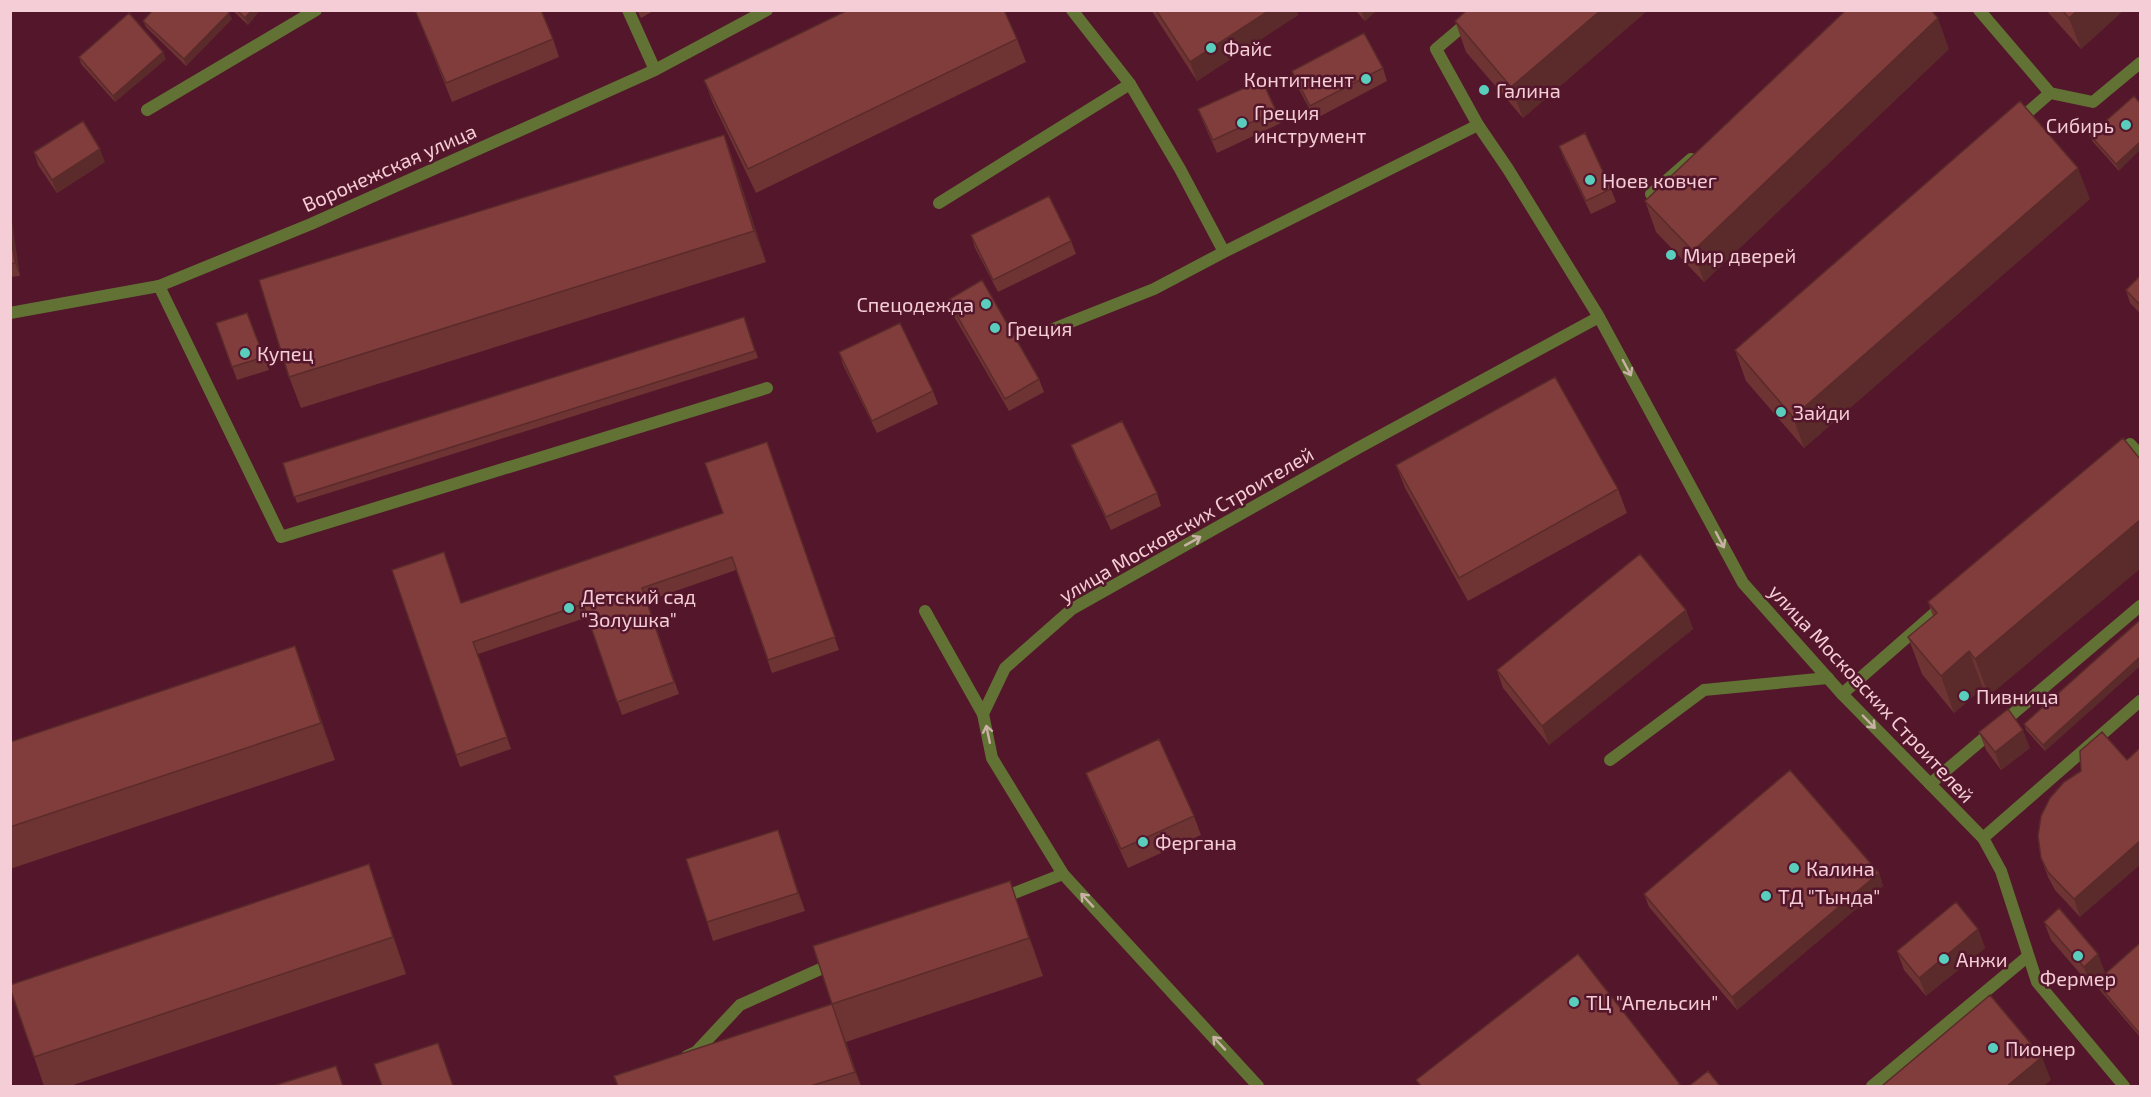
<svg xmlns="http://www.w3.org/2000/svg" width="2151" height="1097" font-family="'Exo 2',sans-serif">
<rect width="100%" height="100%" fill="#53162b"/>
<g fill="none" stroke-linecap="round" stroke-linejoin="round">
<path stroke="#617234" stroke-width="12" d="M1979,10L2050,93L2093,102L2140,63
M2019,120L2050,93
M1478,125L1436,49L1482,10
M1651,194L1691,159
M939,203L1130,84
M159,286L281,537L767,388
M2117,455L2130,444L2140,455
M925,611L983,714
M1842,694L1945,604
M1610,760L1704,690L1828,678
M1930,784L2140,606
M1983,838L2140,701
M999,899L1063,874
M687,1056L696,1052L740,1005L834,963
M1872,1086L2027,957"/>
<path stroke="#617234" stroke-width="12" d="M628,10L655,70
M1072,10L1130,84L1180,169L1224,252L1478,125L1508,169L1599,317L1743,583L1842,694L1983,838L2001,871L2037,982L2124,1086
M147,110L316,10
M10,313L159,286L311,224L655,70L767,10
M1053,329L1154,289L1224,252
M1258,1086L1063,874L992,758L983,714L1005,668L1072,609L1358,448L1599,317"/>
</g>
<path fill="#6e3434" d="M232,10H260L248,25Z
M415,10L553,39L559,57L452,102Z
M637,10H655L641,18Z
M1151,10H1296L1298,15L1197,81Z
M1355,10H1377L1365,21Z
M1648,10L1523,118L1466,52L1455,21Z
M2046,10H2124L2081,49Z
M232,19L186,66L146,27L143,21Z
M1017,39L1026,62L756,193L713,103L704,80Z
M1949,49L1704,282L1656,232L1645,201Z
M79,57L166,59L115,102L81,64Z
M1383,68L1387,81L1315,119L1296,84L1292,71Z
M2134,96L2119,171L2093,142L2090,135Z
M1198,109L1276,111L1281,123L1217,153L1203,122Z
M724,135L735,166L766,262L301,408L289,377Z
M1559,146L1611,189L1616,202L1591,214L1564,159Z
M34,152L105,162L57,193L38,165Z
M2090,199L1804,448L1746,381L1735,350Z
M10,217L20,276L10,277Z
M971,235L1071,241L1076,254L998,292L975,248Z
M2140,276V313L2130,303L2126,290Z
M948,300L1039,379L1044,392L1009,411L952,313Z
M247,313L269,370L237,380L216,323Z
M744,317L758,358L297,503L283,463Z
M839,352L933,391L938,404L877,433L843,365Z
M2123,438L1989,696L1983,688L1954,713L1922,674L1908,637L1933,616L1928,602Z
M767,442L839,650L772,673L736,570L647,601L679,694L622,715L588,617L478,654L511,749L460,767L392,570L462,603L723,513Z
M1071,445L1157,493L1161,506L1111,530L1076,458Z
M1396,465L1618,489L1627,513L1468,601L1405,488Z
M1686,610L1693,629L1549,745L1503,688L1497,670Z
M2140,620V666L2045,751L2026,730L2024,724Z
M309,684L335,760L10,869V742Z
M1979,732L2030,748L2001,770L1986,750Z
M2102,732L2080,917L2055,890L2048,877L2041,858L2081,771Z
M1086,773L1194,816L1201,835L1128,868L1093,791Z
M778,830L805,911L713,941L707,922Z
M1879,873L1883,886L1737,1010L1649,907L1644,894Z
M1010,881L1043,976L846,1042L861,1086H618L832,1004Z
M382,902L406,974L70,1086H44L34,1057Z
M2044,922L2105,972L2090,985L2051,940Z
M1978,929L1985,948L1926,996L1904,970L1897,951Z
M2140,943V1037L2098,988L2096,982Z"/>
<path fill="#5a2b2a" d="M252,10H260L248,25L245,18Z
M1270,10H1296L1298,15L1197,81L1190,62Z
M1361,10H1377L1365,21Z
M1601,10H1648L1523,118L1511,87Z
M2078,10H2124L2081,49L2069,18Z
M229,13L232,19L186,66L184,59Z
M1938,18L1949,49L1704,282L1693,251Z
M163,52L166,59L115,102L113,96Z
M724,135L735,166L766,262L754,231Z
M2140,142V150L2119,171L2116,164Z
M100,149L105,162L57,193L52,180Z
M2078,168L2090,199L1804,448L1793,417Z
M10,217L12,221L20,276L15,263L10,231Z
M2140,520V569L1989,696L1975,659Z
M1686,610L1693,629L1549,745L1542,726Z
M295,646L309,684L335,760L321,723Z
M1969,651L1983,688L1954,713L1941,676Z
M2140,657V666L2045,751L2043,745Z
M2023,730L2030,748L2001,770L1995,752Z
M778,830L784,849L805,911L798,893Z
M2140,841V865L2080,917L2074,899Z
M369,864L382,902L406,974L393,937Z
M1879,873L1883,886L1737,1010L1732,997Z
M1010,881L1023,918L1043,976L1029,938Z
M1978,929L1985,948L1926,996L1919,978Z
M2098,954L2105,972L2090,985L2084,967Z
M832,1004L846,1042L861,1086L855,1072Z
M2042,1057L2051,1080L2044,1086H2007Z"/>
<path fill="#803d3c" stroke="#5a2b2a" stroke-width="1.5" d="M153,10H227L229,13L184,59L143,21Z
M237,10H252L245,18Z
M415,10H541L553,39L446,83Z
M848,10H1004L1017,39L748,169L704,80Z
M1156,10H1270L1190,62Z
M1467,10H1601L1511,87L1455,21Z
M1846,10H1931L1938,18L1693,251L1645,201Z
M2062,10H2078L2069,18Z
M129,13L163,52L113,96L79,57Z
M1364,33L1383,68L1310,106L1292,71Z
M1262,80L1276,111L1213,140L1198,109Z
M2134,96L2140,103V142L2116,164L2090,135Z
M2020,101L2078,168L1793,417L1735,350Z
M83,121L100,149L52,180L34,152Z
M1585,133L1611,189L1586,201L1559,146Z
M724,135L754,231L289,377L259,280Z
M1049,196L1071,241L993,280L971,235Z
M10,231L15,263L10,264Z
M2140,276V305L2126,290Z
M982,280L1039,379L1005,399L948,300Z
M247,313L264,357L232,367L216,323Z
M744,317L755,351L294,497L283,463Z
M900,323L933,391L872,421L839,352Z
M1555,377L1618,489L1459,578L1396,465Z
M1122,421L1157,493L1106,517L1071,445Z
M2123,438L2140,459V520L1975,659L1969,651L1941,676L1908,637L1937,613L1928,602Z
M767,442L835,637L768,660L732,557L642,588L674,682L617,702L583,604L473,642L507,737L456,755L392,570L444,552L461,603L723,513L705,463Z
M1640,554L1686,610L1542,726L1497,670Z
M2140,620V657L2043,745L2024,724Z
M295,646L321,723L10,827V742Z
M2008,709L2023,730L1995,752L1979,732Z
M2102,732L2127,760L2140,748V841L2074,899L2048,872L2041,858L2038,836L2041,816L2050,798L2064,782L2081,771L2080,751Z
M1159,739L1194,816L1121,849L1086,773Z
M1790,770L1879,873L1732,997L1644,894Z
M778,830L798,893L707,922L686,859Z
M369,864L393,937L34,1057L10,988V985Z
M1010,881L1029,938L832,1004L813,946Z
M1956,902L1978,929L1919,978L1897,951Z
M2059,908L2098,954L2084,967L2044,922Z
M2140,943V1034L2096,982Z
M1578,954L1680,1084L1677,1086H1421L1416,1080Z
M1990,995L2042,1057L2007,1086H1882Z
M832,1004L855,1072L811,1086H618L614,1076Z
M438,1043L453,1086H382L374,1064Z
M336,1066L343,1086H273Z
M1708,1071L1720,1086H1689Z"/>
<defs><path id="oneway-shaft" d="M-6 0H5M1.5-3L5.5 0L1.5 3" fill="none" stroke-width="1.6" stroke-linecap="round" stroke-linejoin="round" transform="scale(1.5)"/></defs>
<g stroke="#c9b2a5">
<use href="#oneway-shaft" transform="translate(1627 368) rotate(62)"/>
<use href="#oneway-shaft" transform="translate(1720 540) rotate(62)"/>
<use href="#oneway-shaft" transform="translate(1193 541) rotate(-29)"/>
<use href="#oneway-shaft" transform="translate(1869 722) rotate(46)"/>
<use href="#oneway-shaft" transform="translate(988 734) rotate(-102)"/>
<use href="#oneway-shaft" transform="translate(1087 900) rotate(-133)"/>
<use href="#oneway-shaft" transform="translate(1219 1043) rotate(-133)"/>
</g>
<g fill="#5acebd" stroke="#53162b" stroke-width="2">
<circle cx="1211" cy="48" r="6"/>
<circle cx="1366" cy="79" r="6"/>
<circle cx="1484" cy="90" r="6"/>
<circle cx="1242" cy="123" r="6"/>
<circle cx="2126" cy="125" r="6"/>
<circle cx="1590" cy="180" r="6"/>
<circle cx="1671" cy="255" r="6"/>
<circle cx="986" cy="304" r="6"/>
<circle cx="995" cy="328" r="6"/>
<circle cx="245" cy="353" r="6"/>
<circle cx="1781" cy="412" r="6"/>
<circle cx="569" cy="608" r="6"/>
<circle cx="1964" cy="696" r="6"/>
<circle cx="1143" cy="842" r="6"/>
<circle cx="1794" cy="868" r="6"/>
<circle cx="1766" cy="896" r="6"/>
<circle cx="2078" cy="956" r="6"/>
<circle cx="1944" cy="959" r="6"/>
<circle cx="1574" cy="1002" r="6"/>
<circle cx="1993" cy="1048" r="6"/>
</g>
<g text-anchor="middle" dominant-baseline="central" stroke-width="5" stroke-linejoin="round" paint-order="stroke">
<g font-size="20" fill="#f5cdd6" stroke="#53162b" text-anchor="start">
<text x="1223" y="48">Файс</text>
<text x="1354" y="79" text-anchor="end">Контитнент</text>
<text x="1496" y="90">Галина</text>
<text x="1254" y="112">Греция<tspan x="1254" dy="23">инструмент</tspan></text>
<text x="2114" y="125" text-anchor="end">Сибирь</text>
<text x="1602" y="180">Ноев ковчег</text>
<text x="1683" y="255">Мир дверей</text>
<text x="974" y="304" text-anchor="end">Спецодежда</text>
<text x="1007" y="328">Греция</text>
<text x="257" y="353">Купец</text>
<text x="1793" y="412">Зайди</text>
<text x="581" y="596">Детский сад<tspan x="581" dy="23">"Золушка"</tspan></text>
<text x="1976" y="696">Пивница</text>
<text x="1155" y="842">Фергана</text>
<text x="1806" y="868">Калина</text>
<text x="1778" y="896">ТД "Тында"</text>
<text x="1956" y="959">Анжи</text>
<text x="2078" y="978" text-anchor="middle">Фермер</text>
<text x="1586" y="1002">ТЦ "Апельсин"</text>
<text x="2005" y="1048">Пионер</text>
</g>
<g font-size="20" fill="#f5cdd6" stroke="#53162b">
<text transform="translate(389 167) rotate(-24)">Воронежская улица</text>
<text transform="translate(1186 524) rotate(-30)">улица Московских Строителей</text>
<text transform="translate(1872 693) rotate(47)">улица Московских Строителей</text>
</g>
</g>
<rect width="2151" height="1097" fill="none" stroke="#f5cdd6" stroke-width="24"/>
</svg>
